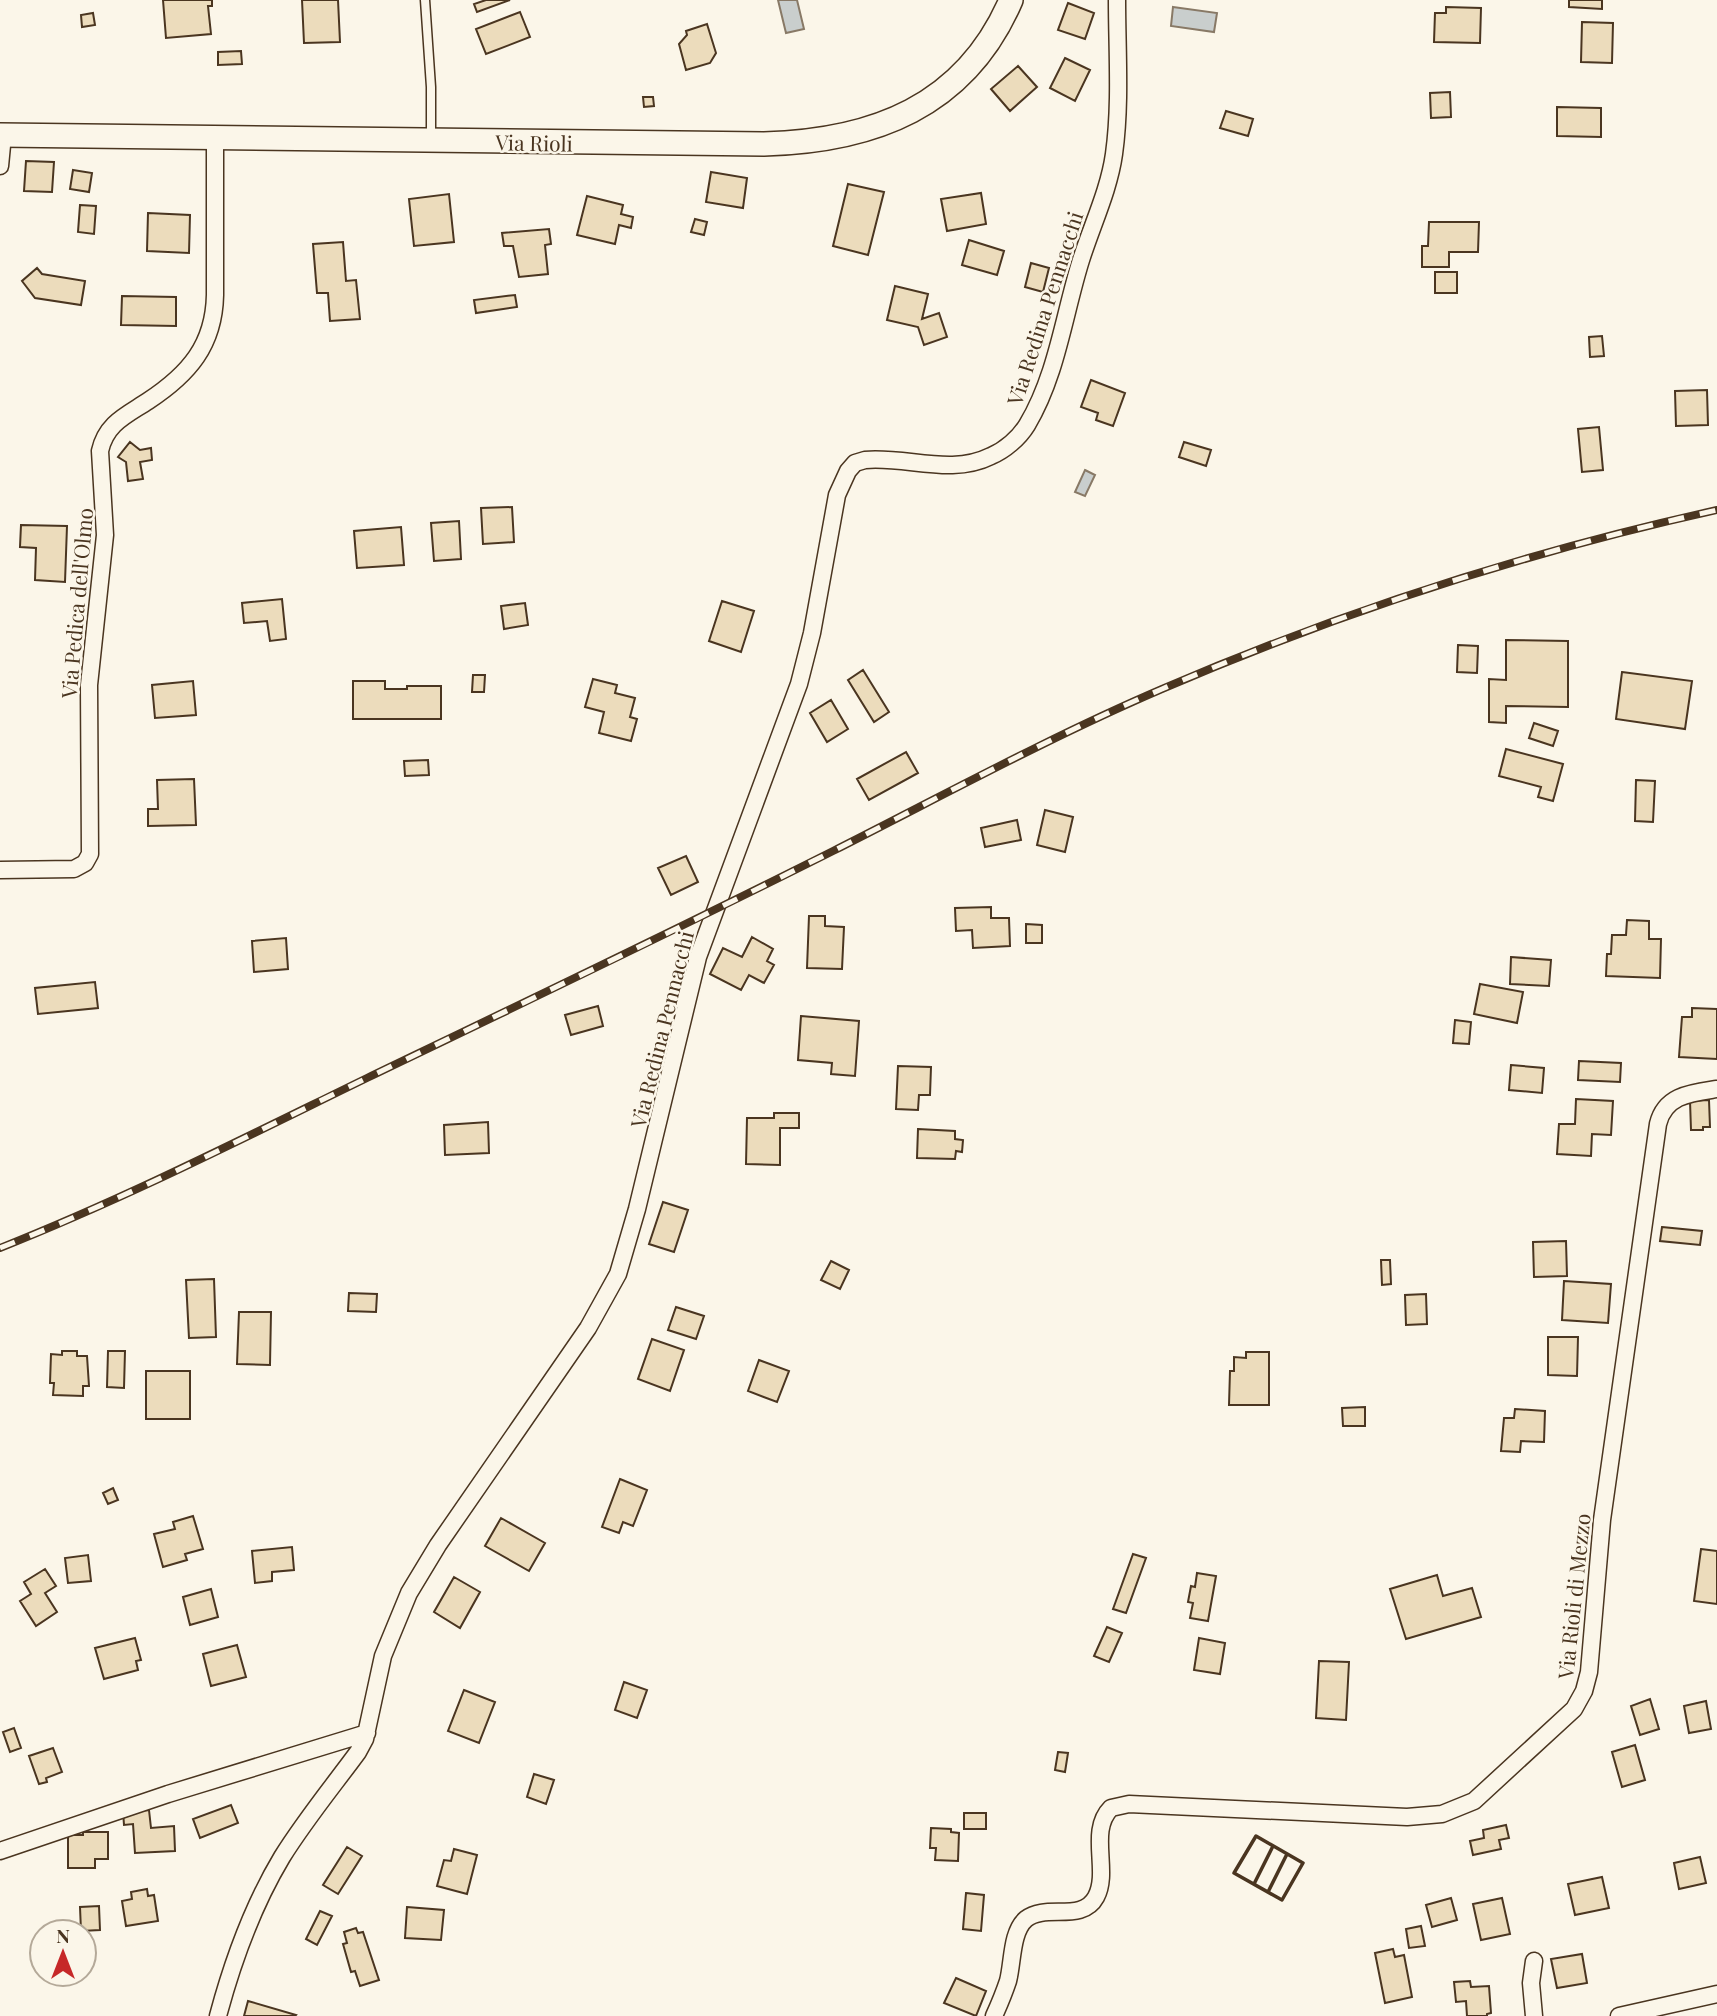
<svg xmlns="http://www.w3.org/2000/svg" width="1717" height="2016" font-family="'Playfair Display',serif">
<rect width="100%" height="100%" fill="#fbf6e9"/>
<path fill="#c9cecd" stroke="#887966" stroke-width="2" d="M778,0H797L804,29L786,33Z
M1173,7L1217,13L1214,32L1171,26Z
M1085,470L1095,475L1085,496L1075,492Z"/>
<path fill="#ecdcbc" stroke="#4a3520" stroke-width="2" d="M163,0H212V6H208L211,34L166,38Z
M302,0H338L340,42L304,43Z
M486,0H510L477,12L474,4Z
M1569,0H1602V9L1569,7Z
M1068,3L1094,13L1085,39L1058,30Z
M1446,7L1481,8L1480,43L1434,42L1435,13H1446Z
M520,12L530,37L486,54L476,29Z
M93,13L95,25L82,27L81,15Z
M1582,22L1613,23L1612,63L1581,62Z
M707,24L716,53L710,63L686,70L679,44L687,35L686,31Z
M241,51L242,64L218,65V52Z
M1065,58L1090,70L1075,101L1050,88Z
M1018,66L1037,87L1010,111L991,89Z
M1450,92L1451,117L1431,118L1430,93Z
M643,97H653L654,106L644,107Z
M1557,107L1601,108V137L1557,136Z
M1226,111L1253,119L1248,136L1220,128Z
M26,161L54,162L52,192L24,191Z
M73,170L92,173L89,192L70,189Z
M711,172L747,178L743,208L706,202Z
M848,184L884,192L868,255L833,246Z
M981,193L986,224L947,231L941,199Z
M449,194L454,242L414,246L409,199Z
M587,196L623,205L621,214L633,217L631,228L619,225L615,244L577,235Z
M80,205L96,206L94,234L78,232Z
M148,213L190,215L189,253L147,251Z
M695,219L707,222L704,235L691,232Z
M1429,222H1479L1478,252H1449V267H1422V246H1428Z
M549,229L551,244L545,245L548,274L519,277L513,246H504L502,233Z
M969,240L1004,251L997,275L962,265Z
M343,242L346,281L356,280L360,319L330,321L328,293H317L313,244Z
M1031,263L1049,268L1043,292L1025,287Z
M37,268L42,274L85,281L81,305L35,298L22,281Z
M1435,272H1457V293H1435Z
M895,286L928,294L922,319L939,313L947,337L924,345L918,327L887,320Z
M515,295L517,307L476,313L474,300Z
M122,296L176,297V326L121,325Z
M1602,336L1604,356L1590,357L1589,337Z
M1091,380L1125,393L1113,426L1096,420L1098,413L1081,407Z
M1707,390L1708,425L1676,426L1675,391Z
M1599,427L1603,470L1582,472L1578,429Z
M130,442L140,450L151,448L152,460L140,462L143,479L128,481L126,462L118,457Z
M1184,442L1211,450L1206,466L1179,457Z
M512,507L514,542L483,544L481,508Z
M459,521L461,559L434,561L431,523Z
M21,525L67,526L65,582L35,580L36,548L20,547Z
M401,527L404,565L357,568L354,531Z
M282,599L286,639L270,641L267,621L244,623L242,603Z
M722,601L754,611L741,652L709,641Z
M525,603L528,625L504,629L501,606Z
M1506,640L1568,641V707L1506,706V723L1489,722V679L1506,680Z
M1458,645L1478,646L1477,673L1457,672Z
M863,670L889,712L874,722L848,680Z
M1622,672L1692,681L1685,729L1616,719Z
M473,675H485L484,692H472Z
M593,679L617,685L615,693L635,698L630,717L637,719L631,741L599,733L604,712L585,707Z
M193,681L196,715L155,718L152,685Z
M353,681H385V689H407V686H441V719H353Z
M831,700L848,729L827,742L810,713Z
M1534,723L1558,731L1553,746L1529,738Z
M1506,749L1563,764L1553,801L1538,797L1541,787L1499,776Z
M906,752L918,773L869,800L857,779Z
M428,760L429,775L405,776L404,761Z
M194,779L196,825L148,826V809H158L157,780Z
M1636,780L1655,781L1653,822L1635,821Z
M1045,810L1073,817L1065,852L1037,845Z
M1017,820L1021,840L985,847L981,828Z
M686,856L698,882L671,895L658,868Z
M991,907V918H1009L1010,946L973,948L972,930L956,931L955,908Z
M809,916H825V926L844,927L842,969L807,968Z
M1627,920L1649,921V939H1661L1660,978L1606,976L1607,954H1611L1612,935H1626Z
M1026,924L1042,925V943H1026Z
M752,937L773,949L767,961L774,965L764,983L749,975L741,990L710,974L723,948L742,957Z
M286,938L288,969L254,972L252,941Z
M1511,957L1551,960L1549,986L1510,984Z
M95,982L98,1008L38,1014L35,988Z
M1480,984L1523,992L1517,1023L1474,1014Z
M598,1006L603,1026L571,1035L565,1015Z
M1692,1008L1717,1009V1059L1679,1057L1682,1017H1692Z
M801,1016L859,1021L855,1076L831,1074L832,1063L798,1060Z
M1455,1020L1471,1022L1469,1044L1453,1043Z
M1579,1061L1621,1063L1620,1082L1578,1080Z
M1511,1065L1544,1068L1542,1093L1509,1090Z
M898,1066L931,1067L930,1095H919L918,1110L896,1109Z
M1576,1099L1613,1101L1611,1135L1592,1134L1591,1156L1557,1154L1559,1124H1575Z
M1709,1100L1710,1127H1703V1130H1691L1690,1101Z
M774,1113H799V1128H780V1165L746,1164L747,1118H774Z
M488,1122L489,1153L445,1155L444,1125Z
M918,1129L955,1131V1139L963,1140L962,1152L956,1151L955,1159L917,1158Z
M663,1202L688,1210L674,1252L649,1244Z
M1662,1227L1702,1231L1700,1245L1660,1241Z
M1566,1241L1567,1276L1534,1277L1533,1242Z
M1381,1260H1390L1391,1284L1382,1285Z
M831,1261L849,1270L840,1289L821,1280Z
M214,1279L216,1337L189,1338L186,1280Z
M1564,1281L1611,1284L1608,1323L1562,1320Z
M349,1293L377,1294L376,1312L348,1311Z
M1426,1294L1427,1324L1406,1325L1405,1295Z
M676,1307L704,1316L696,1339L668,1330Z
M239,1312H271L270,1365L237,1364Z
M1548,1337H1578L1577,1376L1548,1375Z
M652,1339L684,1350L670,1391L638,1379Z
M62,1351H77V1356H87L89,1386H83V1396L53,1395L54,1383H50L51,1354L62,1355Z
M108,1351H125L124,1388L107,1387Z
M1246,1352H1269V1405H1229L1230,1371H1234V1357L1246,1358Z
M759,1360L789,1371L777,1402L748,1391Z
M146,1371H190V1419H146Z
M1365,1407V1426H1343L1342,1408Z
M1515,1409L1545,1411L1544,1442L1521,1441L1520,1452L1501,1451L1504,1418H1514Z
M620,1479L647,1490L633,1526L623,1522L619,1533L602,1527Z
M113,1488L118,1500L108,1504L103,1493Z
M193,1516L203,1549L185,1554L187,1560L163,1567L154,1534L175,1529L173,1522Z
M501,1518L545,1543L529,1571L485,1546Z
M292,1547L294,1570L272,1572V1581L255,1583L252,1551Z
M1701,1549L1717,1551V1604L1694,1601Z
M1133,1554L1146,1558L1126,1613L1113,1609Z
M88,1555L91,1581L68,1583L65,1558Z
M45,1569L56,1586L45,1593L57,1612L36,1626L20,1601L31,1594L24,1582Z
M1197,1573L1216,1576L1208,1621L1190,1618L1193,1603L1188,1602L1191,1586L1195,1587Z
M1437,1575L1443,1596L1472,1588L1481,1617L1406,1639L1390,1589Z
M454,1577L480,1592L460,1628L434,1612Z
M211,1589L218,1617L190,1625L183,1597Z
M1107,1627L1122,1633L1109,1662L1094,1656Z
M135,1638L141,1660L136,1661L138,1670L104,1679L95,1648Z
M1199,1638L1225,1643L1220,1674L1194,1670Z
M237,1645L246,1677L211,1686L203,1654Z
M1319,1661L1349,1662L1346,1720L1316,1718Z
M624,1682L647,1690L637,1718L615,1710Z
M464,1690L495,1702L479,1743L448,1731Z
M1650,1699L1659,1729L1640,1735L1631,1706Z
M1706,1701L1711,1729L1689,1733L1684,1706Z
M14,1728L21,1748L10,1752L3,1732Z
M1635,1745L1645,1780L1622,1787L1612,1752Z
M53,1748L62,1772L46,1778L47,1782L39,1784L29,1756Z
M1058,1752L1068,1753L1065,1772L1055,1770Z
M534,1774L554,1780L546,1804L527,1797Z
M231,1805L238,1823L200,1838L193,1819Z
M149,1810L151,1828L174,1826L175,1851L135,1853L133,1824L124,1825L123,1811Z
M964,1813H986V1829H964Z
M1506,1825L1509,1838L1499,1840L1501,1849L1473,1855L1470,1841L1484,1838L1483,1830Z
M931,1828L951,1829V1832L959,1833L958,1861L935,1860L936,1848H930Z
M83,1832H108V1859H95V1868H68V1835H83Z
M347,1847L362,1856L338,1894L323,1885Z
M454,1849L477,1855L467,1894L437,1886L444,1860L451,1861Z
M1700,1857L1706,1883L1679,1889L1674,1863Z
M1602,1877L1609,1908L1575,1915L1568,1884Z
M147,1889L148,1896L154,1895L158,1921L126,1926L122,1901L132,1899L131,1892Z
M966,1893L984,1895L981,1931L963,1929Z
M1451,1898L1457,1920L1432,1927L1426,1905Z
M1502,1898L1510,1934L1481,1940L1473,1904Z
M99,1906L100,1930L81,1931L80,1907Z
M407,1907L444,1910L441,1940L405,1938Z
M320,1911L332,1916L317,1945L306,1939Z
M1421,1926L1425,1946L1409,1948L1406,1929Z
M356,1928L358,1933L363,1932L379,1980L360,1986L355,1971L351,1972L343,1944L347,1943L344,1932Z
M1393,1949L1395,1957L1404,1955L1412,1997L1385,2003L1375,1953Z
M1582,1954L1587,1983L1557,1988L1551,1959Z
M956,1978L986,1991L976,2016L944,2003Z
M1470,1981L1471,1987L1489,1986L1491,2013L1487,2014V2016H1467L1466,2001L1456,2002L1454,1982Z
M248,2001L296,2015L295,2016H244Z"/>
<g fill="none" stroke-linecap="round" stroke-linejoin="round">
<g stroke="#4a3520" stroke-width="11">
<path id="service" d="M425,0L431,87V138"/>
</g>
<g stroke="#4a3520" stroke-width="19">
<path id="minor" d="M0,166L3,135
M0,870L74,869L85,863L90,854L89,685L105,535L100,451C106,423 127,415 148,401C189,374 214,345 215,295V138
M0,1851L168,1794L367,1733
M1534,1961L1531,1983L1534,2016
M218,2016C233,1960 252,1907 282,1857C305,1820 333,1786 358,1752L365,1739L383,1656L409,1593L438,1545L588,1328L618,1274L637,1209L698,957L799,684L812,633L837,495L848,471L855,463L865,460C907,456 951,476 991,456C1005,450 1019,438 1027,425C1057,375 1064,314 1081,260C1092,225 1109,190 1114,154C1121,104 1117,50 1117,0
M994,2016C999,2005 1004,1993 1008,1981C1013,1962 1011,1932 1026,1919C1046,1903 1082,1923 1096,1897C1110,1871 1088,1831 1111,1808L1129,1804L1407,1817L1442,1814L1474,1801L1574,1709L1584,1691L1589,1672L1602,1520L1658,1124C1665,1095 1691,1093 1717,1089
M1619,2016L1717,1994"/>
</g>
<g stroke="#4a3520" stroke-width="26">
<path id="secondary" d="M0,135L764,144C873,141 965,107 1011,0"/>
</g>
<use href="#service" stroke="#fbf6e9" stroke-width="8"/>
<use href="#minor" stroke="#fbf6e9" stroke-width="16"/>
<use href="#secondary" stroke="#fbf6e9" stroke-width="23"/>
<g stroke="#4a3520" stroke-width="8">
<path id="rail" d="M0,1248C126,1198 246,1137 367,1078C523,1003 678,929 833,851C942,796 1050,737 1162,689C1341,612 1527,552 1717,510"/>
</g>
<use href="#rail" stroke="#fbf6e9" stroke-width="5" stroke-dasharray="16" stroke-linecap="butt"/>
<path stroke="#4a3520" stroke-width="3.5" d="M1256,1836L1303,1863L1282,1900L1234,1873Z
M1254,1884L1273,1846
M1268,1892L1287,1854"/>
</g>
<g text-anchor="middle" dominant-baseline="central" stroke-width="5" stroke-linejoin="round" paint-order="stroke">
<g font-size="21" fill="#4a3520" stroke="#fbf6e9">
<text transform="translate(534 142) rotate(1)">Via Rioli</text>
<text transform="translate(1044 308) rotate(-72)">Via Redina Pennacchi</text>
<text transform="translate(76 603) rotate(-85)">Via Pedica dell'Olmo</text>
<text transform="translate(661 1029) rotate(-76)">Via Redina Pennacchi</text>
<text transform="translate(1573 1596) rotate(-84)">Via Rioli di Mezzo</text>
</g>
</g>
<g transform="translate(63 1953)"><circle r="33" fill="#fbf6e9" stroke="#b4a999" stroke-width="2"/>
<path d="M0-5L12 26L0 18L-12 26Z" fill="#c62828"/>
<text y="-10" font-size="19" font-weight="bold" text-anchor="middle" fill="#4a3520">N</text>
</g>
</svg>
